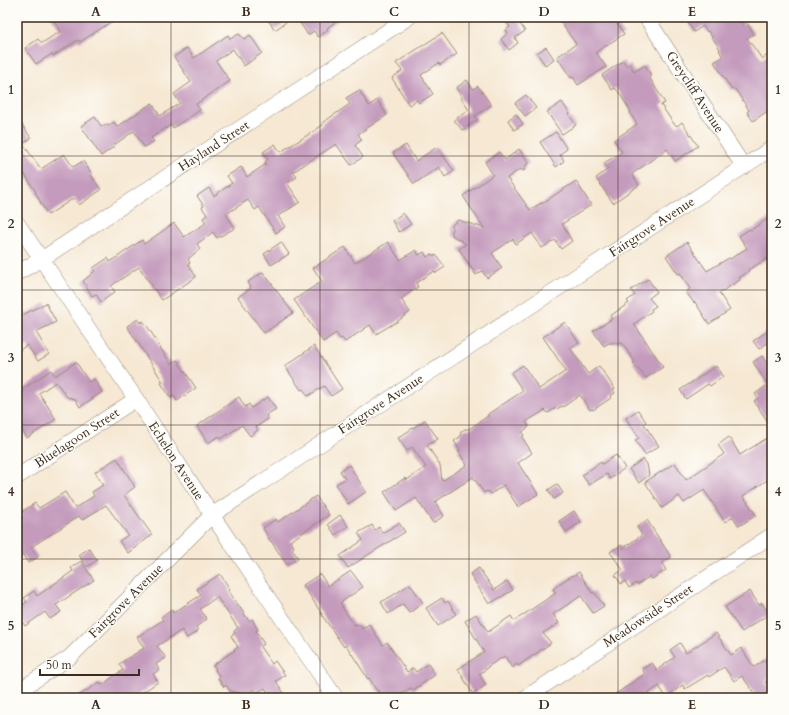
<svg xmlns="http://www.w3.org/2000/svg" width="789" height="715" font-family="Cardo,serif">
<rect width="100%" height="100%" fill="#fdfcf7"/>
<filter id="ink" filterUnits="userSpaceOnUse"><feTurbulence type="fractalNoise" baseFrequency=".025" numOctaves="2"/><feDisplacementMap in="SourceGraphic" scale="8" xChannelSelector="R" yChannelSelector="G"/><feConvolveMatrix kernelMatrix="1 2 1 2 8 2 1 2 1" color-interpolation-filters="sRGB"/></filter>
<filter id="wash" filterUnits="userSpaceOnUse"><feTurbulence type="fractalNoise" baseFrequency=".012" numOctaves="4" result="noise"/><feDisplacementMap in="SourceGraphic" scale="16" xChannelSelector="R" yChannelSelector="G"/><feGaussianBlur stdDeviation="0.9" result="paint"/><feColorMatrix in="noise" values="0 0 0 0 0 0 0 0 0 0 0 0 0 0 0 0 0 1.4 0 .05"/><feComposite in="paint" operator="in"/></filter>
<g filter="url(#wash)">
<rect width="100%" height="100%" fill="#f6e8d3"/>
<g id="blocks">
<path fill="#c49bbd" d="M51,17H119L80,42L78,40L53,56L52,54L36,64L25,48L38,39L42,43L61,31Z
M266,17H293L275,30Z
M296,17H343L328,27L327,31L318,37L314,31L308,35Z
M504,17H515L525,31L515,38L518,43L509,50L501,39L508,33L506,30L510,27Z
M557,17H613L624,34L596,52L606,67L578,85L573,77L571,78L557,57L576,44Z
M692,17H738L743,25L746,22L754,34L747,38L762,59L772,52V108L753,121L747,112L749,110L735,89L732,90L714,62L723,57L719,50L720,49L708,31L707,32L703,26L694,32L687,21Z
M442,33L457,54L440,65L439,63L421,75L433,94L419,103L417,100L409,105L392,78L402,71L396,63Z
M239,34L244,39L250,35L262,53L244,66L233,49L216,61L230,81L196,104L200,110L173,128L171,125L151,138L154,141L144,147L134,131L114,145L115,146L101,156L81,126L95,117L101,126L110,125L114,122L117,127L152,103L160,116L180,103L174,94L191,82L174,57L187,48L194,58L228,35L230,39Z
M546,47L554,59L545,65L537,53Z
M623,61L627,66L630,64L634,72L645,65L651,75L649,77L665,103L661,105L674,124H675L677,126L682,122L698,146L675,161L667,149L632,174L639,185L613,203L596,178L608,169L604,163L622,152L614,140L637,124L630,113L631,112L620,94L615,88L612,90L602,75Z
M467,80L473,89L478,86L491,105L475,116L477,120L462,130L454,120L469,110L460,97H462L456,88Z
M359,90L369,106L377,100L387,115L358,134L362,140L355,145L363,157L351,165L336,144L293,172L297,177L287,183L300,202L278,216L285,227L276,233L259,207L255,210L248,200L226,214L235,228L217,238L213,232L197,244L200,249L188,259L190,263L188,264L196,277L162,300L139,267L111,286L115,292L101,302L96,294L92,296L83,281L95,271L93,268L108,258L110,262L142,240L144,244L174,223L184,237L206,223L203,218L207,215L202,207L204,206L197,196L209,188L214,196L232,183L227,176L241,167L247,177L266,164L265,162L268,159L263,152L275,144L280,152L300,140L323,125L322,123L350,104L346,98Z
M526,95L536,108L525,116L515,103Z
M562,102L570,114L569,115L576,125L562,134L547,112Z
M516,114L523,124L514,130L508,120Z
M17,117L31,138L23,144L41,169L64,154L73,167L83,161L92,174L91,175L101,190L79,205L74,198L48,215L40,202V201L35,192H36L17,162Z
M556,132L567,149L560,154L564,161L556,167L540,142Z
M406,145L416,161L437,147L454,171L445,177L439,167L414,184L393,153Z
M519,149L529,163L526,165L524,171L520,169L507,178L530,210L541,203V204L576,181L591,205L562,224L572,241L561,249L555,240L542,248L532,233L516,244L513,239L492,253L502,268L487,278L482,271L476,275L459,249L466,244L452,235V225L458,220L484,228L463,196L493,175L485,162L499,152L505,160Z
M403,213L411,224L399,232L392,221Z
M772,216V256L748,270L749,271L739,278L740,280L719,293L730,310L709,324L695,302L694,303L686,292L690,289L680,273L678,274L666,256L687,242L707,271L729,258L730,259L747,248L739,236L750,229L751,230Z
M281,242L289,254L271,265L264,254Z
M388,242L400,260L416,250L419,255L424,252L427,257L432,254L434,256L436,255L445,267L436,273L434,271L416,283L418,287L401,299L410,312L398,321L376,334L370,325L345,342L342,338L340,339L336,333L323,342L294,300L322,281L313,268L345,247L355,263Z
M263,272L293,313L264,333L238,297L251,288L248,282Z
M648,279L657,292L649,298L656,306L651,309L652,311L634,324L663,367L646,378L633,363L635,362L622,343H609L604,346L593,331L612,319L610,316L629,303L627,301L635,295L631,290Z
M46,303L56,322L36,332L49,354L38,361L27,345L17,352V318Z
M138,319L140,323L143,321L147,326L158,343H157L171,364L177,360L196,388L177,401L174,396L171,398L161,383L163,382L127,326Z
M565,322L579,343L570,348L588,374L599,366L615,389L613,390L615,393L610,396L611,398L593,410L592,409L590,410L580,395L563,407L562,406L557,409L556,408L548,413L545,410L526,422L529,427L522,432L524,436L522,437L532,453L518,463L538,494L518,507L504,485L491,494L489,491L487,492L486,491L484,493L473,477L435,502L444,516L433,523L416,498L396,511L384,492L405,478L407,480L426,467L412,447L407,451L398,438L425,420L438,439L427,445L440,465L442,481L467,465L458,451L460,450L454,441L460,437L461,432L465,429H469L488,416V414L523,391L511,373L523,365L539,389L566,371L543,337Z
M772,328V340L759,349L753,341Z
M314,346L342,389L331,396L324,386L308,396L303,389L301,390L285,366Z
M762,356L772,371V392L753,362Z
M76,362L89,382L94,379L102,392L80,407L75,399L67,397L56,382L39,393L56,419L27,438L17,422V393L51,370L55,376Z
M716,366L723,377L710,386L708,384L686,399L680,390Z
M766,386L772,395V428L754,401L758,398L755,394Z
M239,397L245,407L249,404L251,408L268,397L276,409L266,415L268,419L256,427L258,430L250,436L242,425L221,439L219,436L208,443L197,426Z
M638,410L646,422L644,424L659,446L645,455L635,440L639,438L626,418Z
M772,435V477L743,496L756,515L739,526L733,517L725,522L704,490L684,503L679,496L662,508L645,482L670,466L675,463L686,480L724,454L718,445L729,437L740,455Z
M616,455L625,468L610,479L607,474L589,485L582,475L601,462L602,464Z
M117,458L135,487L124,495L152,535L128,553L119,541L128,535L106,505L82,520L79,516L31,547L38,557L28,563L23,555L17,558V522L23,518L20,513L35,503L39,508L65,492L75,508L94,496L92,492L103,485L95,472Z
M643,459L647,464L649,475L639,483L629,469Z
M349,465L366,492L348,504L336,484L345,479L340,471Z
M557,484L563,493L554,499L548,490Z
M316,496L329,515L290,541L294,547L292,549L298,558L287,565L271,541H270L263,528L276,519L278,522Z
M574,511L581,522L566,532L559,521Z
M340,515L348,526L335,535L328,524Z
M647,520L671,557L662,563L666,570L652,579L650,576L637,585L636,583L629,588L625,581L621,584L615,575L623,570L610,552L621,545L623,548L642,535L637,527Z
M399,523L405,532L371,553L348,568L340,556L363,540L358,533L372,525L375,530L379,527L382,533Z
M89,548L97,560L87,567L79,555Z
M81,561L94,580L56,605L61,612L50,619L45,612L25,626L17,614V609L27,602L24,598L34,591L37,596L73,571L71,568Z
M479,568L494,590L507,581L513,590L489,604L470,574Z
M351,571L363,587L340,603L343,607H342L354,625L357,624L358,626L360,625L362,629L369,624L383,645L387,642L407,672L413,668L416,672L428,664L435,675L413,690L411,688L394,698H383L378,690L377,691L369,678L368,679L346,645L344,647L321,614H322L303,585L320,574L328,586Z
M579,572L592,593L594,592L604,606L593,613L581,596L553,614L559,623L543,633L551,643L518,666L517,664L512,668L505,656L487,667L488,668L479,674L486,685L473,694L458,669L484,652L465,621L476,614L488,632L511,616L514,621L556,593L553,589L557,586V585L573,575V576Z
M220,574L230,589L228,590L249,621L252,619L258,630L256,631L264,644L260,647L272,664L275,661L285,675L276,681L287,698H271L265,688L257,693L254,689L243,697L240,693L230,691L226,685L224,687L218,678L220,677L215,670L216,669L213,665L235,650H234L238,647L231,636L235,633L234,631L238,628L217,597L200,609L207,619L196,627L198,631L187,638L182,630L157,646L166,658L156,664L159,670L153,674L158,682L134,698H75L100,682L102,685L123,670L119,664L144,648L137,637L163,620L161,617L172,610L173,613L201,595L197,589Z
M410,584L423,603L409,613L403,604L388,614L381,602L392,596Z
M750,591L759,605L762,603L769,614L742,632L725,607Z
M442,598L445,603L448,601L456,614L438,626L426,608Z
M716,633L731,655L741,648L754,667L772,655V677L765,682L772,692V698H758L742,676L734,681L724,667L709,677L708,675L685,689L683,685L666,697L659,686L641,698H610L645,674L642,669L652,663L657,670L675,657L670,650L680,643L686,653Z"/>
</g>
</g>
<g filter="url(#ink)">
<use href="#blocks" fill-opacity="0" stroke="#988978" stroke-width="1"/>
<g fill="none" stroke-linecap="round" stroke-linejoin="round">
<g stroke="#988978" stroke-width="16">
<path id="minor" d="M646,17L744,167
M17,223L136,399L212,515L336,698
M17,273L42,259L409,17
M17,477L136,399
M17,692L70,657L212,515L772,148
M525,698L772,535"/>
</g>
<use href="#minor" stroke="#fff" stroke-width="15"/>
</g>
</g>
<path fill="none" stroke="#3b2a1e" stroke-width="1" stroke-opacity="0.55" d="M171,17V698M320,17V698M469,17V698M618,17V698M17,156H772M17,290H772M17,425H772M17,559H772"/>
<g text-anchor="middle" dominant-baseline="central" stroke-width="3" stroke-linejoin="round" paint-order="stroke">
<g font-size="13" fill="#3b2a1e" stroke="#fdfcf7">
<text transform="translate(695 92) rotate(57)">Greycliff Avenue</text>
<text transform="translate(214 146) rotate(-33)">Hayland Street</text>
<text transform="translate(652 227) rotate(-33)">Fairgrove Avenue</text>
<text transform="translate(381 404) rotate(-33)">Fairgrove Avenue</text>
<text transform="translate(77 438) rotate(-33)">Bluelagoon Street</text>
<text transform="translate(176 461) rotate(57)">Echelon Avenue</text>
<text transform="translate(126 601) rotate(-45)">Fairgrove Avenue</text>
<text transform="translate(648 616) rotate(-33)">Meadowside Street</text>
</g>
</g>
<rect width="789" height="715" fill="none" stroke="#fdfcf7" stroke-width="44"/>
<path d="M40 669v6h99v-6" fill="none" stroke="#3b2a1e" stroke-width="2"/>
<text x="46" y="669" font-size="12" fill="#3b2a1e" stroke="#fdfcf7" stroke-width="3" paint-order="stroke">50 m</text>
<rect x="22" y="22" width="745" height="671" fill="none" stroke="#3b2a1e" stroke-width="1.5"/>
<g font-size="13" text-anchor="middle" font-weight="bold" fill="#3b2a1e">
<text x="96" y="16">A</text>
<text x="246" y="16">B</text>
<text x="394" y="16">C</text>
<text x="544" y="16">D</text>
<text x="692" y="16">E</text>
<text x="11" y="94">1</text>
<text x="778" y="94">1</text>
<text x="11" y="228">2</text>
<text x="778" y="228">2</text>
<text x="11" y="362">3</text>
<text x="778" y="362">3</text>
<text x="11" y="496">4</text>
<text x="778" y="496">4</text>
<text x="11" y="630">5</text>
<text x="778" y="630">5</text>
<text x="96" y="709">A</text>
<text x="246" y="709">B</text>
<text x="394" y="709">C</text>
<text x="544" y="709">D</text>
<text x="692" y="709">E</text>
</g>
</svg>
